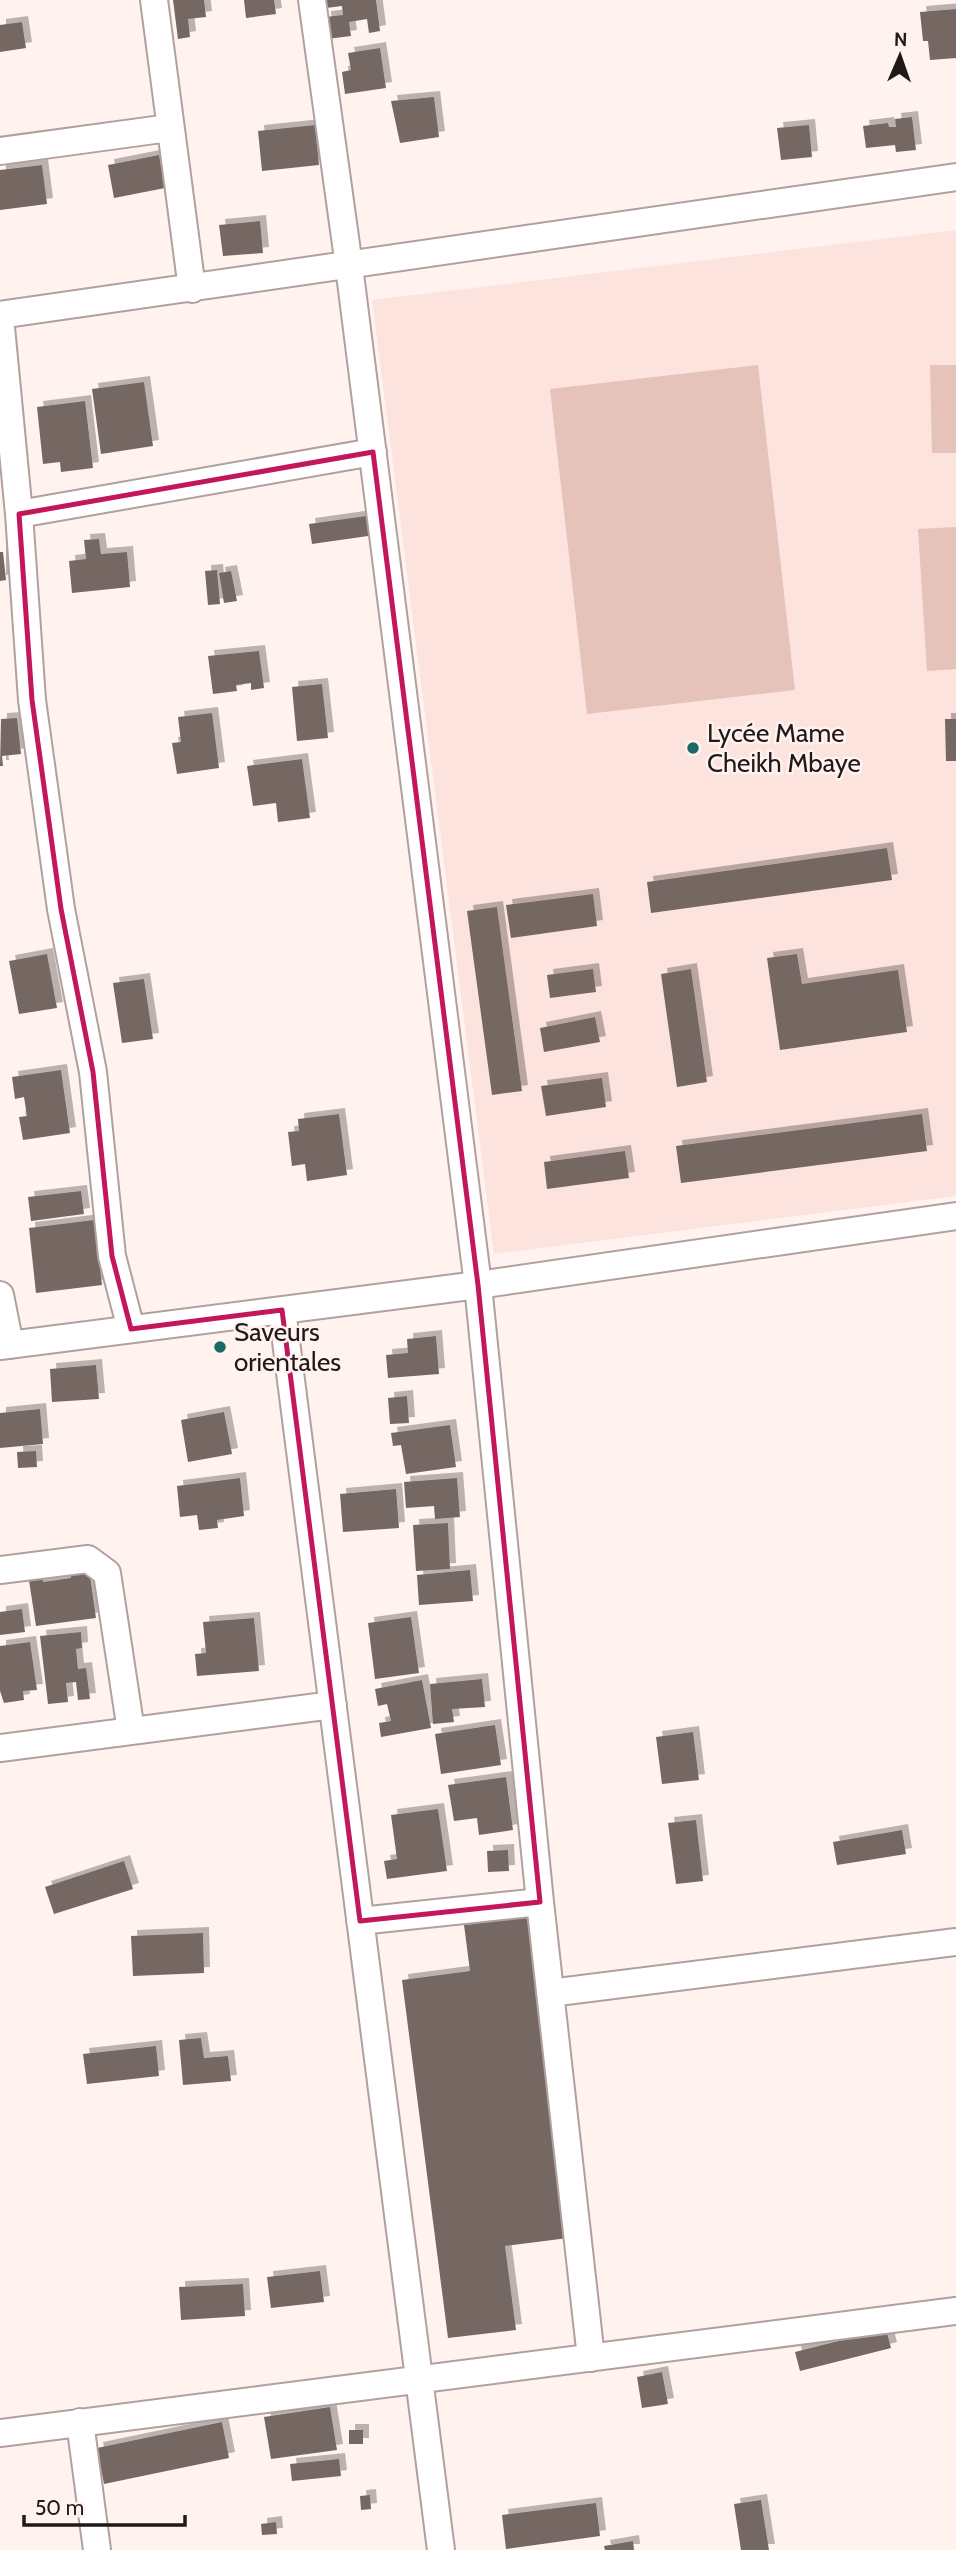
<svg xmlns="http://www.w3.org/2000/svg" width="956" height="2550" font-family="Cabin,sans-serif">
<defs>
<filter id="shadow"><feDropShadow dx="6" dy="-6" stdDeviation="0" flood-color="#0004"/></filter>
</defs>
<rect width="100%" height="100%" fill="#fff2ef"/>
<path fill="#fce3de" d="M956,230V1196L494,1254L372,300Z"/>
<path fill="#e5c2ba" d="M758,365L795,690L587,714L550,389Z
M930,365H956V453H932Z
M956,527V669L927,671L918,529Z"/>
<path fill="#756764" filter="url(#shadow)" d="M173,0H204L206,17L188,19L190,37L178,39Z
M244,0H274L276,14L246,18Z
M326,0H376L380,31L369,33L367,19L349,22L351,36L327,39L325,17L343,15L342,6L326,8Z
M956,9V58L930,60L928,41H923L920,12Z
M22,22L26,48L0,52V25Z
M380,48L386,88L345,94L342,72L351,70L348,53Z
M434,97L439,137L400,143L391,101Z
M912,117L916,150L896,152L895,145L866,148L863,126L888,123L889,127H896L895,119Z
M315,125L319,165L262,171L258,131Z
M809,125L812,157L781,160L777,128Z
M159,155L165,188L114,198L108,165Z
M42,165L47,204L0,210V170Z
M260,221L263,253L223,256L219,225Z
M144,382L153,446L101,454L92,389Z
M85,401L93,468L61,472L60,462L43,464L37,407Z
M373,515L375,535L312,544L309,524Z
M99,539L101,554L127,552L130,587L72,593L69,561L86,559L84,540Z
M0,552H3L6,580L0,581Z
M217,570L220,604L208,605L205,571Z
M231,571L237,601L224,603L219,573Z
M259,651L264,688L251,690V683L236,685L237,691L213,694L208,656Z
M322,684L328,738L297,741L292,687Z
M212,713L219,768L177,774L172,743L181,742L178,717Z
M17,718L21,754L2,756L3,766H0L1,719Z
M945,719H956V761H946Z
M302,759L310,818L278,822L276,803L253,806L247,766Z
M887,848L892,880L651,913L647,882Z
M593,894L597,926L511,938L506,905Z
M497,907L522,1091L492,1095L467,911Z
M47,954L57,1008L19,1014L9,961Z
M797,954L802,984L898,970L907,1032L780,1050L767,958Z
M593,969L596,992L550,998L547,975Z
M691,969L707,1082L677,1087L661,974Z
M144,979L153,1039L122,1043L113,983Z
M595,1017L600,1042L544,1052L540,1028Z
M61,1070L70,1133L23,1140L19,1117L27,1116L24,1097L15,1099L12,1077Z
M602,1078L606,1107L546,1116L541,1086Z
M339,1114L347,1175L307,1181L305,1164L292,1166L288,1132L299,1131L298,1119Z
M922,1114L927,1151L681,1183L676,1146Z
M625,1151L629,1178L547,1189L544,1162Z
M81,1191L84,1214L31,1221L28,1197Z
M94,1220L102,1285L36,1293L29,1228Z
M436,1336L439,1374L388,1378L386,1355L408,1353L407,1339Z
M96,1365L99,1399L52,1402L50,1369Z
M407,1396L409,1423L390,1424L388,1398Z
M40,1409L43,1444L0,1448V1413Z
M224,1412L232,1454L188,1462L181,1420Z
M450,1425L456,1467L406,1474L401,1445L393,1446L391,1433Z
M36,1451L37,1467L18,1468L17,1452Z
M240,1478L244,1516L217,1520L218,1528L199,1530L197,1515L180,1517L177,1486Z
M457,1478L460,1517L435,1519L434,1506L406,1508L404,1482Z
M396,1489L399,1528L343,1532L340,1494Z
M448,1523L450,1569L416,1571L413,1525Z
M88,1562L96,1618L36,1626L28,1574L42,1572L43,1582L71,1578L69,1565Z
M470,1570L473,1601L419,1605L417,1575Z
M22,1609L25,1632L0,1635V1612Z
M411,1617L419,1673L375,1679L368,1623Z
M254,1618L259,1671L197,1676L195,1654L206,1653L203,1622Z
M81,1632L82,1648L76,1649L78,1669L86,1668L90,1699L78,1700L76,1682L66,1683L68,1702L48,1704L40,1636Z
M30,1642L37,1690L23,1691L24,1700L4,1703L0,1691V1646Z
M482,1679L485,1707L452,1709L454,1722L433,1724L430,1684Z
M422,1680L431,1728L381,1737L379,1723L391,1721L387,1704L378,1706L375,1689Z
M495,1725L501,1765L441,1774L435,1734Z
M693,1732L699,1780L662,1784L656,1737Z
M506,1777L513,1830L479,1835L477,1818L454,1821L448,1785Z
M438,1809L447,1871L387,1879L384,1861L397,1859L391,1815Z
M696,1820L703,1881L676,1884L668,1823Z
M902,1830L906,1854L837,1865L833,1842Z
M508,1850L509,1871L488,1872L487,1851Z
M124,1861L133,1889L54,1914L45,1887Z
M527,1917L568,2238L505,2246L516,2330L448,2338L402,1980L470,1971L464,1925Z
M203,1933L204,1973L133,1976L131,1936Z
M201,2038L204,2058L228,2056L231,2081L183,2085L179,2040Z
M156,2046L159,2076L87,2084L83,2054Z
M320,2271L324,2302L271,2308L267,2277Z
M243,2284L245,2316L181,2320L179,2287Z
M886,2329L891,2348L800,2371L795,2352Z
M662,2372L668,2404L642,2408L637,2377Z
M330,2407L337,2450L271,2459L264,2417Z
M222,2422L229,2458L104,2484L97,2448Z
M349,2430H363V2444H349Z
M339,2459L341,2476L292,2481L290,2464Z
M370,2495L371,2509L361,2510L360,2496Z
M761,2500L769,2550H741L734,2504Z
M596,2503L600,2536L506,2549L502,2515Z
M276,2522L277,2534L262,2535L261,2524Z
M633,2541L634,2550H605L604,2546Z"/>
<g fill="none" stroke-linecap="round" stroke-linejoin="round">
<g stroke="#b0a19e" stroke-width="30">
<path id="minor" d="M154,0L192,289
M312,0L349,266L478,1285L540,1902L591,2358
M0,151L169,128
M0,315L956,177
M0,317L19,514L32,700L61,909L93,1072L112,1256L131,1329
M19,514L373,452
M0,1295L10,1345
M282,1310L441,2550
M0,1346L478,1285L956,1216
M0,1570L88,1559L107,1573L131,1731
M0,1748L333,1705
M360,1921L540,1902
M550,1993L956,1942
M80,2422L97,2550
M0,2433L956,2311"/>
</g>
<use href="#minor" stroke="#fff" stroke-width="26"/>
</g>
<path fill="none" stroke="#c2185b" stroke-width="5" stroke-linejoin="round" d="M373,452L478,1285L540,1902L360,1921L282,1310L131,1329L112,1256L93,1072L61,909L32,700L19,514Z"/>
<g fill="#1b6868" stroke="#fff2ef" stroke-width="2.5">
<circle cx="693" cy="748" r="7"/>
<circle cx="220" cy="1347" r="7"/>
</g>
<g text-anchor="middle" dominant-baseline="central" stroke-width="5" stroke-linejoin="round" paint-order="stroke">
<g font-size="26" fill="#1f1a18" stroke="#fff2ef" text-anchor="start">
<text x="707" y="733">Lycée Mame<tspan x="707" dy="30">Cheikh Mbaye</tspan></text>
<text x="234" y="1332">Saveurs<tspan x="234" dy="30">orientales</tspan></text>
</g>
</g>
<g transform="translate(900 56) rotate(2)" stroke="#fff2ef" stroke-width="5" paint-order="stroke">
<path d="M0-5L12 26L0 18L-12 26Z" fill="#1f1a18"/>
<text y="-10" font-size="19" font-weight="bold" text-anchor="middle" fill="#1f1a18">N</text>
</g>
<path d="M24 2515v10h161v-10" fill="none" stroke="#1f1a18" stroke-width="3.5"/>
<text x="35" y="2515" font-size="21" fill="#1f1a18" stroke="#fff2ef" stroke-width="5" paint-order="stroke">50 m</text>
</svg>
